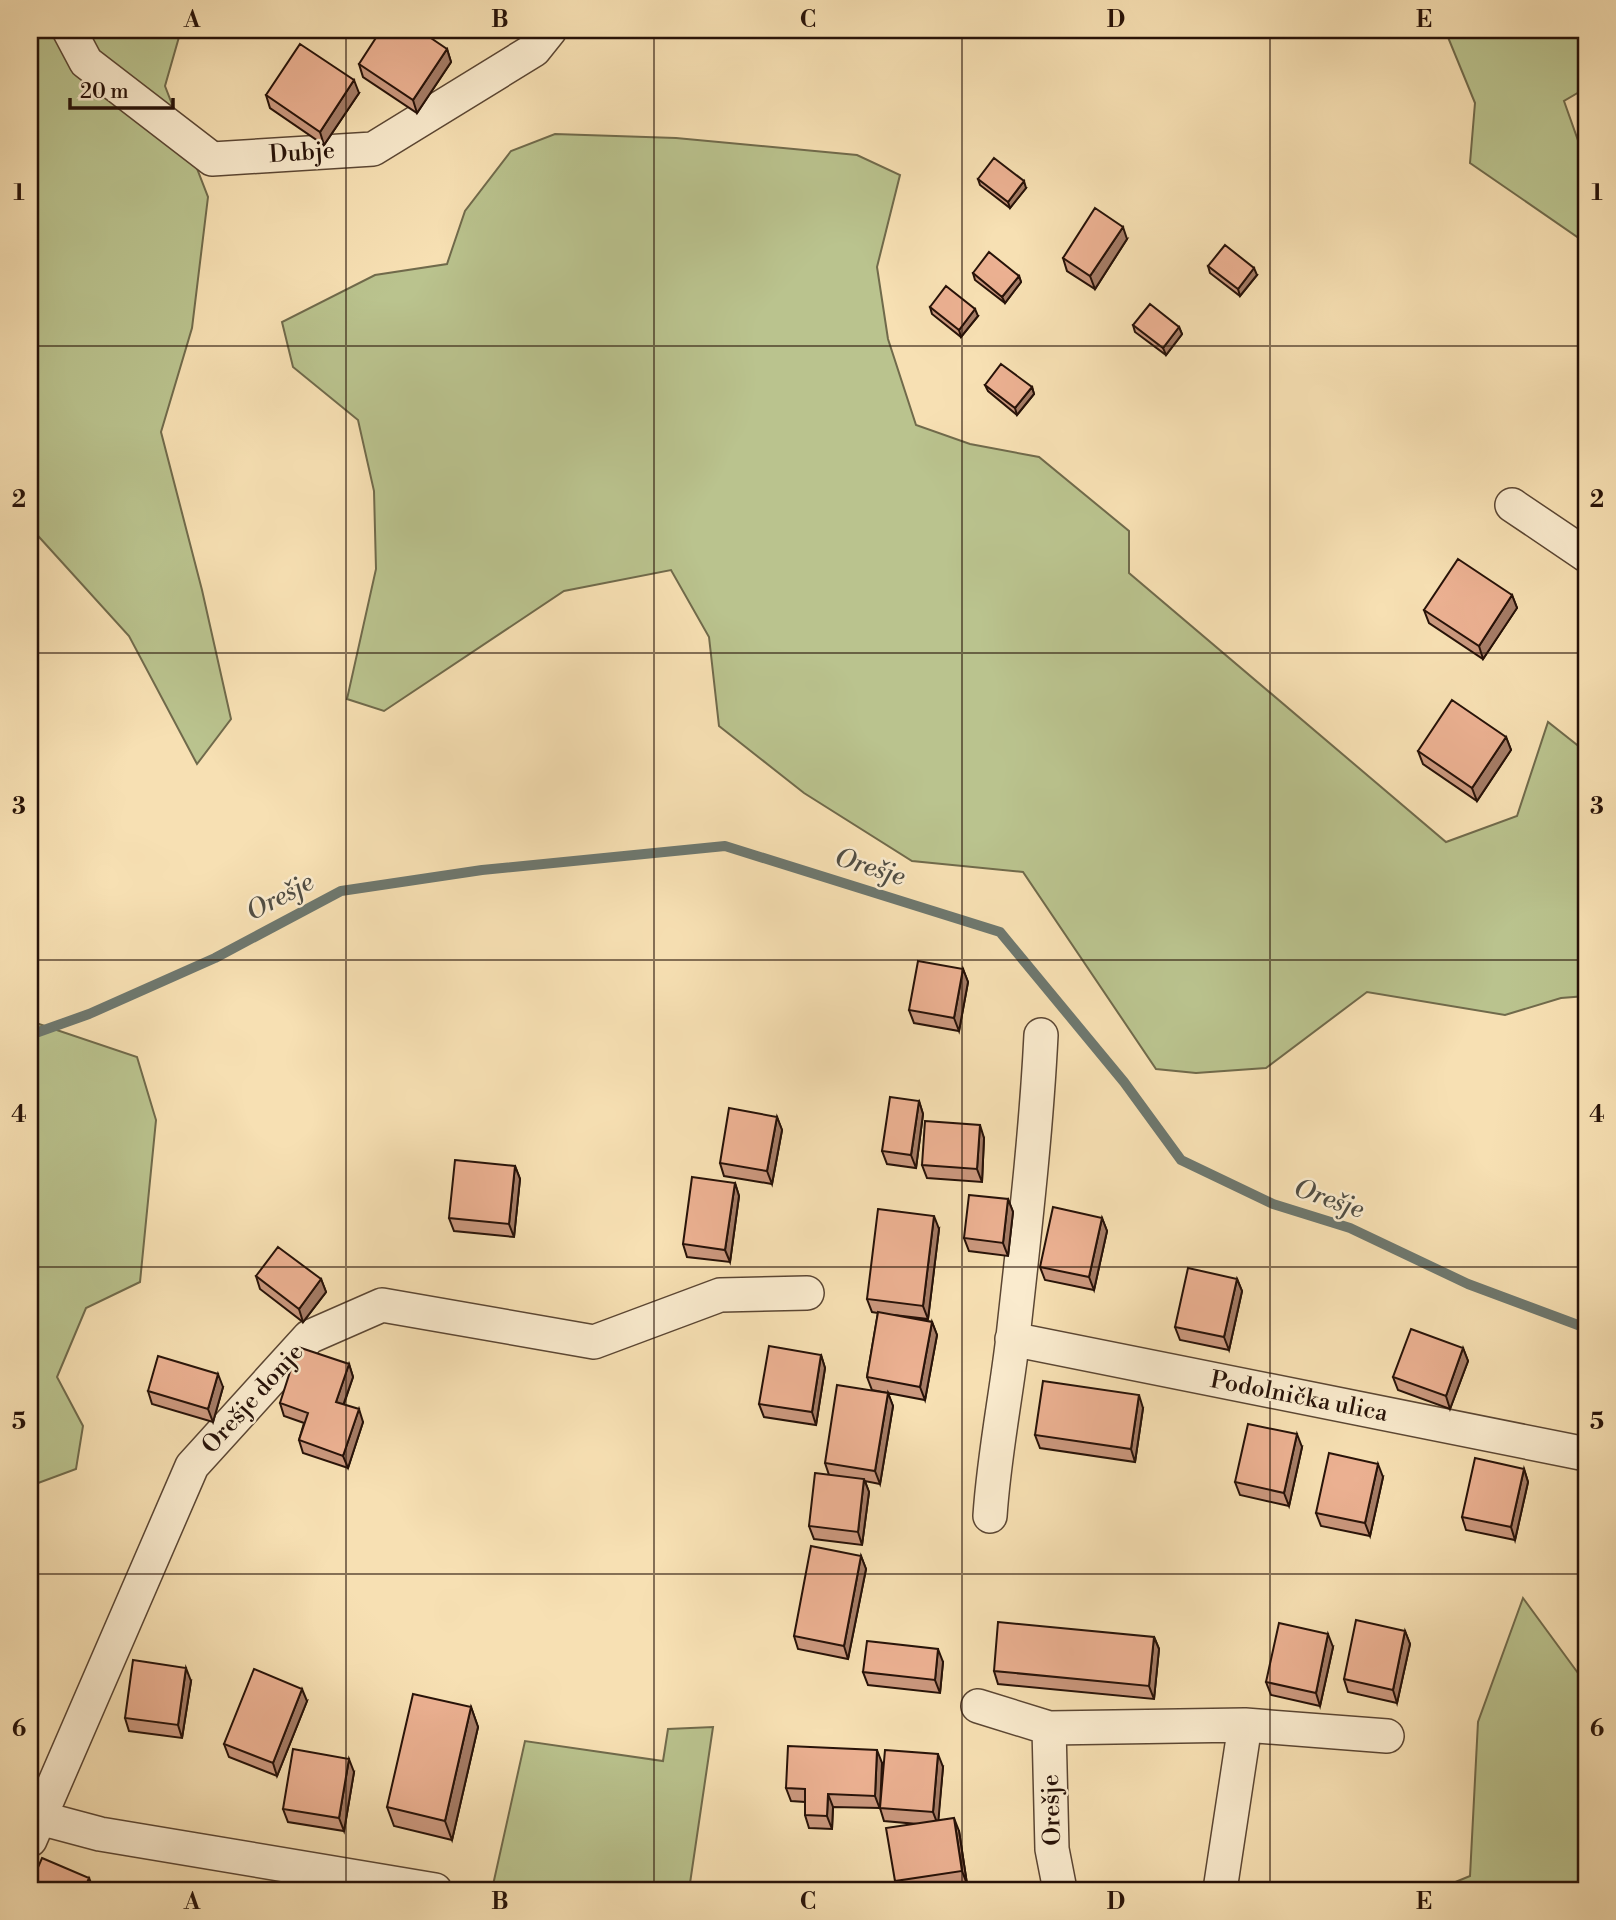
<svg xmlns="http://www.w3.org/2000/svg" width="1616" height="1920" font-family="'Libre Bodoni',serif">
<rect width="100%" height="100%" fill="#f7e0b3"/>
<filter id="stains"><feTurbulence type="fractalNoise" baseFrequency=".00286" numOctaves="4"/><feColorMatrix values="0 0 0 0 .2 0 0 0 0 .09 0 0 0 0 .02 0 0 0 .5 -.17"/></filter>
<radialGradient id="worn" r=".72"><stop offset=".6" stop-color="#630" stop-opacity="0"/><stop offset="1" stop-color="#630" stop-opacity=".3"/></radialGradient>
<path fill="#bac38e" stroke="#706a4b" stroke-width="2" d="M30,30H181L165,86L208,197L192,328L161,432L202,590L231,719L197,764L129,636L30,527Z
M1445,30H1586V88L1564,101L1586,163V243L1470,163L1475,103Z
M555,134L676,138L857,155L900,175L877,267L888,339L916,425L970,444L1039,457L1129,531V573L1446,842L1517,816L1548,722L1586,752V996L1561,998L1505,1015L1367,992L1266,1068L1196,1073L1156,1069L1023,872L912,861L804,793L719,726L709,637L671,570L564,591L384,711L347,699L376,569L374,491L358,420L293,367L282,322L375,275L447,264L465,211L511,151Z
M30,1021L137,1057L156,1120L140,1282L86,1308L57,1377L83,1426L76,1469L30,1486Z
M1523,1598L1586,1684V1890H1436L1470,1876L1478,1722Z
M713,1727L689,1890H498L493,1885L525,1741L663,1761L668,1729Z"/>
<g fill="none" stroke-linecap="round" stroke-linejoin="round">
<path stroke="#6e786f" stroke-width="10" d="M30,1035L89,1014L215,958L341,891L482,870L725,846L1000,932L1124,1082L1181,1160L1273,1204L1350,1228L1468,1284L1586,1328"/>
<g stroke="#5b4633" stroke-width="36">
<path id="street" d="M69,30L86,62L212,159L373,149L534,50L550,30
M1512,505L1586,555
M1012,1339L1586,1454
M990,1516C994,1455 1006,1397 1013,1337C1024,1236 1036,1136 1041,1035
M978,1706L1049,1728L1245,1725L1387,1736
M1049,1728L1052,1849L1060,1890
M40,1818L100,1834L435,1890
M30,1840L192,1466L309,1337L382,1305L594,1342L720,1295L807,1293
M1220,1890L1245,1725"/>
</g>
<use href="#street" stroke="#faebce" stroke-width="33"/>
</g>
<path fill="#cb987e" stroke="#271208" stroke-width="2" d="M447,49L451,62L417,113L363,77L359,64Z
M359,93L324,145L270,108L266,95Z
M978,179L1026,188L1010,208L980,185Z
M1127,239L1095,289L1067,271L1063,258Z
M1208,266L1257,275L1240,296L1210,273Z
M973,273L1019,276L1021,282L1005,303L975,280Z
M930,307L978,316L961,337L932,314Z
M1133,325L1179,327L1182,334L1166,355L1135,332Z
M985,385L1032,387L1034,394L1017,415L988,391Z
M1512,595L1517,608L1483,659L1429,623L1424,610Z
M1506,737L1511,750L1477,801L1423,764L1418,751Z
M963,969L968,982L959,1031L914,1023L909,1010Z
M919,1101L923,1114L916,1168L887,1164L882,1151Z
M777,1117L782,1130L772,1184L724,1176L720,1163Z
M984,1138L982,1182L927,1178L922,1165Z
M515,1166L520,1179L514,1237L454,1231L449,1218Z
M735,1183L739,1196L730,1262L687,1257L683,1244Z
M1008,1199L1013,1212L1008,1256L969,1251L964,1238Z
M1102,1218L1107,1231L1094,1290L1045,1280L1040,1267Z
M939,1229L928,1319L894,1315L932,1322L937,1335L925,1400L872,1390L867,1377L878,1313L872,1312L867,1299Z
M256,1276L321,1279L326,1292L303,1322L260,1289Z
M1237,1279L1242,1291L1229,1350L1180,1340L1175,1327Z
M1463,1348L1468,1361L1450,1409L1398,1390L1393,1377Z
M821,1355L825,1368L816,1425L764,1417L759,1404Z
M349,1364L353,1377L344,1404L363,1422L348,1468L303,1453L299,1440L304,1423L284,1416L280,1403Z
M223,1387L213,1422L152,1404L148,1391Z
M888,1393L893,1406L880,1484L865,1481L869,1492L862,1545L814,1539L809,1526L829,1475L825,1463Z
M1143,1408L1135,1462L1040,1448L1035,1435Z
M1302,1447L1289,1506L1240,1495L1235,1482Z
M1524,1469L1528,1482L1515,1540L1466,1530L1462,1517Z
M1383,1477L1370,1536L1321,1526L1316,1513Z
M861,1556L866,1569L848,1659L798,1649L794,1636Z
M1405,1631L1410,1644L1397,1703L1348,1692L1344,1679Z
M1154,1637L1159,1649L1154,1699L998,1684L994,1671Z
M1333,1647L1320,1706L1271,1695L1266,1682Z
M943,1662L940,1693L868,1685L863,1672Z
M191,1681L182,1738L129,1731L125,1718Z
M307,1701L277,1776L229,1757L224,1744Z
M471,1707L478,1727L452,1840L394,1826L387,1807Z
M882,1763L880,1805L943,1767L938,1820L959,1831L967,1884L927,1890H898L895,1881L917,1824L884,1821L880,1808L833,1807L832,1829L809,1828L805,1815V1802L791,1801L786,1788Z
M354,1772L344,1831L288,1822L283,1809Z"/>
<path fill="#a57c66" stroke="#271208" stroke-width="2" d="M447,49L451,62L417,113L413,100Z
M354,80L359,93L324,145L320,132Z
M1024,181L1026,188L1010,208L1008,202Z
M1123,227L1127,239L1095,289L1090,276Z
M1254,268L1257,275L1240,296L1238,289Z
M1019,276L1021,282L1005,303L1002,297Z
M975,309L978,316L961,337L959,330Z
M1179,327L1182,334L1166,355L1163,348Z
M1032,387L1034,394L1017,415L1015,408Z
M1512,595L1517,608L1483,659L1479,646Z
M1506,737L1511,750L1477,801L1472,788Z
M963,969L968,982L959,1031L954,1018Z
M919,1101L923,1114L916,1168L911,1155Z
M777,1117L782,1130L772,1184L767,1171Z
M980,1125L984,1138L982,1182L977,1169Z
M515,1166L520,1179L514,1237L509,1224Z
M735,1183L739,1196L730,1262L725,1250Z
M1008,1199L1013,1212L1008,1256L1003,1243Z
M934,1216L939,1229L928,1319L923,1306Z
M1102,1218L1107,1231L1094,1290L1089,1277Z
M321,1279L326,1292L303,1322L299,1309Z
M1237,1279L1242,1291L1229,1350L1224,1337Z
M932,1322L937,1335L925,1400L920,1387Z
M1463,1348L1468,1361L1450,1409L1446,1396Z
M821,1355L825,1368L816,1425L812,1412Z
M349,1364L353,1377L340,1414L336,1402Z
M218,1374L223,1387L213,1422L208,1409Z
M888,1393L893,1406L880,1484L875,1471Z
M1139,1395L1143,1408L1135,1462L1131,1449Z
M359,1409L363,1422L348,1468L343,1456Z
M1297,1434L1302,1447L1289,1506L1284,1493Z
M1378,1464L1383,1477L1370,1536L1365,1523Z
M1524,1469L1528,1482L1515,1540L1511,1527Z
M864,1479L869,1492L862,1545L858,1532Z
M861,1556L866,1569L848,1659L844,1646Z
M1405,1631L1410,1644L1397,1703L1393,1690Z
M1328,1634L1333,1647L1320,1706L1316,1693Z
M1154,1637L1159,1649L1154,1699L1149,1686Z
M938,1649L943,1662L940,1693L935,1680Z
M186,1668L191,1681L182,1738L178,1725Z
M302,1689L307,1701L277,1776L273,1763Z
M471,1707L478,1727L452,1840L445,1821Z
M877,1750L882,1763L880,1809L875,1796Z
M938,1754L943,1767L938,1825L933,1812Z
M349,1759L354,1772L344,1831L339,1818Z
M828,1794L833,1807L832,1829L827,1816Z
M954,1818L959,1831L967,1884L962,1871Z
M89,1878L94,1890H84Z"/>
<path fill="#ecb192" stroke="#271208" stroke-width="2" d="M381,30H419L447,49L413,100L359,64Z
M300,44L354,80L320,132L266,95Z
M994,158L1024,181L1008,202L978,179Z
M1095,208L1123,227L1090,276L1063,258Z
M1225,245L1254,268L1238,289L1208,266Z
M989,252L1019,276L1002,297L973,273Z
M946,286L975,309L959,330L930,307Z
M1150,304L1179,327L1163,348L1133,325Z
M1001,364L1032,387L1015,408L985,385Z
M1458,559L1512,595L1479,646L1424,610Z
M1452,700L1506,737L1472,788L1418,751Z
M918,961L963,969L954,1018L909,1010Z
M890,1097L919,1101L911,1155L882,1151Z
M729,1108L777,1117L767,1171L720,1163Z
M925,1121L980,1125L977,1169L922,1165Z
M455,1160L515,1166L509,1224L449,1218Z
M692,1177L735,1183L725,1250L683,1244Z
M969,1195L1008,1199L1003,1243L964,1238Z
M1053,1207L1102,1218L1089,1277L1040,1267Z
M878,1209L934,1216L923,1306L867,1299Z
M278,1247L321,1279L299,1309L256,1276Z
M1188,1268L1237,1279L1224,1337L1175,1327Z
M878,1312L932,1322L920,1387L867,1377Z
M1411,1329L1463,1348L1446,1396L1393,1377Z
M769,1346L821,1355L812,1412L759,1404Z
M298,1347L349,1364L336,1402L359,1409L343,1456L299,1440L308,1413L280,1403Z
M158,1356L218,1374L208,1409L148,1391Z
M1043,1381L1139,1395L1131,1449L1035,1435Z
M837,1385L888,1393L875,1471L825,1463Z
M1248,1424L1297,1434L1284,1493L1235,1482Z
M1329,1453L1378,1464L1365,1523L1316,1513Z
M1475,1458L1524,1469L1511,1527L1462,1517Z
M815,1473L864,1479L858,1532L809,1526Z
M811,1546L861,1556L844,1646L794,1636Z
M1356,1620L1405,1631L1393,1690L1344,1679Z
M998,1622L1154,1637L1149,1686L994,1671Z
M1279,1623L1328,1634L1316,1693L1266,1682Z
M867,1641L938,1649L935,1680L863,1672Z
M133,1660L186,1668L178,1725L125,1718Z
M254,1669L302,1689L273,1763L224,1744Z
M413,1694L471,1707L445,1821L387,1807Z
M788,1746L877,1750L875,1796L828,1794L827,1816L805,1815V1789L786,1788Z
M293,1749L349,1759L339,1818L283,1809Z
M885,1750L938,1754L933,1812L880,1808Z
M954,1818L962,1871L895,1881L886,1828Z
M42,1858L89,1878L84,1890H30V1886Z"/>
<path fill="none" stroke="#271208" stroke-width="2" stroke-opacity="0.55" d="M346,30V1890M654,30V1890M962,30V1890M1270,30V1890M30,346H1586M30,653H1586M30,960H1586M30,1267H1586M30,1574H1586"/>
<g text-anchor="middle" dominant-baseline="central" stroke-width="5" stroke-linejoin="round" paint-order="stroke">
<g font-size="24" fill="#271208" stroke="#faebce">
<text transform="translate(302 153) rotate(-4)">Dubje</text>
<text transform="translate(1299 1397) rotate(11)">Podolnička ulica</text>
<text transform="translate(253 1399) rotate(-48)">Orešje donje</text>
<text transform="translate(1052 1810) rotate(-92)">Orešje</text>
</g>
<g font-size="26" font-style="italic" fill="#514e44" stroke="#faebce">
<text transform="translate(870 867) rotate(17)">Orešje</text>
<text transform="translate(280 897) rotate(-28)">Orešje</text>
<text transform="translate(1329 1199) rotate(19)">Orešje</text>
</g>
</g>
<rect width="1616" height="1920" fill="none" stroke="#f7e0b3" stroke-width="77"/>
<path d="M70 98v10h103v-10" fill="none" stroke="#271208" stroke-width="3.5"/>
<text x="80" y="98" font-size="21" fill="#271208" stroke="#faebce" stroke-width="5" paint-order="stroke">20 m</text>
<rect x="38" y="38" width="1540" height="1844" fill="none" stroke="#271208" stroke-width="2.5"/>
<g font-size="23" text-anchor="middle" font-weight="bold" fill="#271208">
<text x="192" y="27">A</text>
<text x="500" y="27">B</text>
<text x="808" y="27">C</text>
<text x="1116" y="27">D</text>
<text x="1424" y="27">E</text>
<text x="19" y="200">1</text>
<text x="1597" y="200">1</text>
<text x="19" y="507">2</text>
<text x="1597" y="507">2</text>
<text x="19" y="814">3</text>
<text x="1597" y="814">3</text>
<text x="19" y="1122">4</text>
<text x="1597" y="1122">4</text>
<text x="19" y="1429">5</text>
<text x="1597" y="1429">5</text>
<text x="19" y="1736">6</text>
<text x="1597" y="1736">6</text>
<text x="192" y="1909">A</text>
<text x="500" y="1909">B</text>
<text x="808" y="1909">C</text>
<text x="1116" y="1909">D</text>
<text x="1424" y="1909">E</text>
</g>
<rect width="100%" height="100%" filter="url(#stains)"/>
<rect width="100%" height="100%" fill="url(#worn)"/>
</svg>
